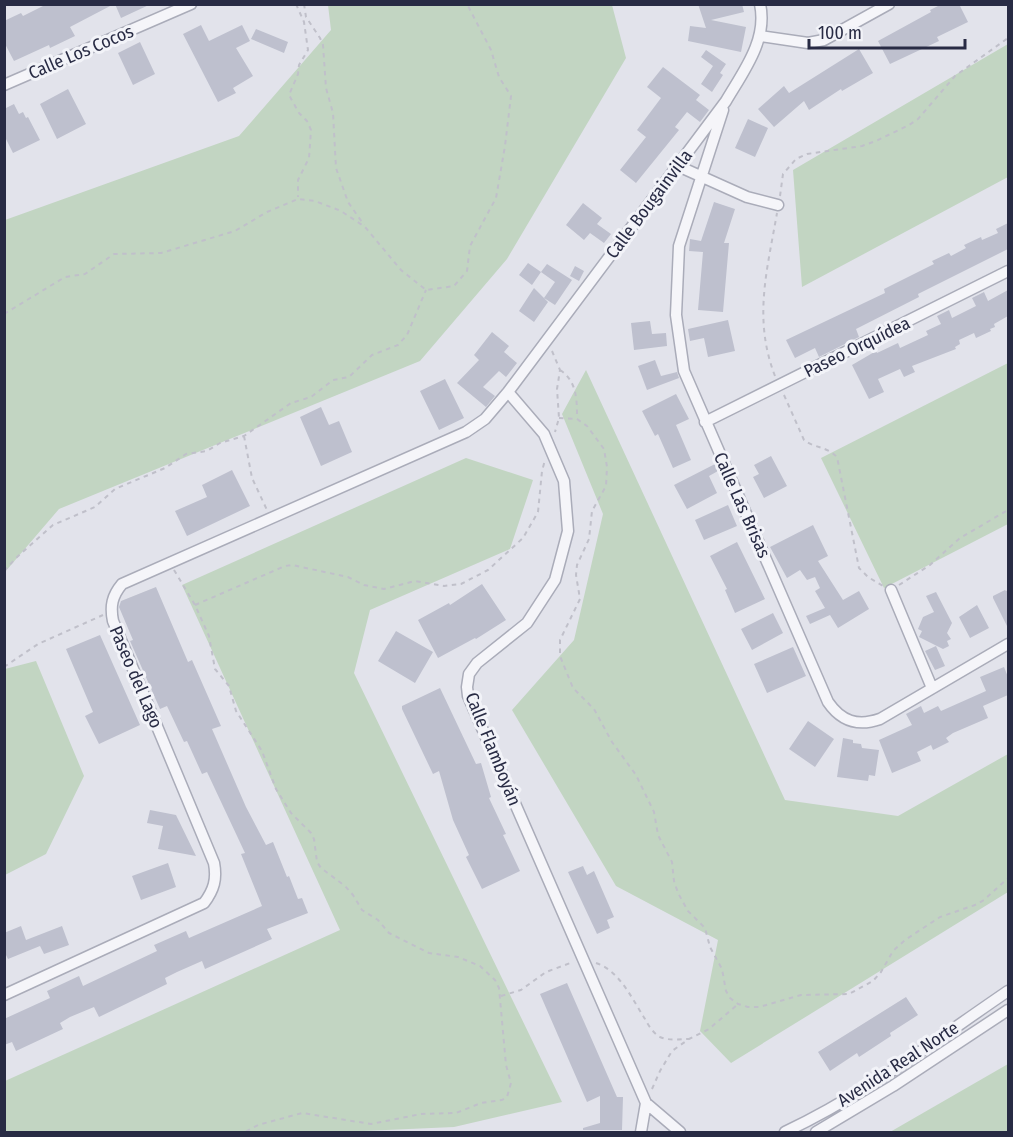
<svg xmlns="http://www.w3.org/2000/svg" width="1013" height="1137" font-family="'Fira Sans Condensed',sans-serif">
<rect width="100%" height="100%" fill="#e2e3eb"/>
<path fill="#c2d5c2" d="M328,5H612L626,58L507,259L420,361L59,509L5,572V220L239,136L331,30Z
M1008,44V177L802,287L793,170Z
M1008,363V524L884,588L821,458Z
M586,370L785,800L898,816L1008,754V892L731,1063L700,1031L718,940L616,886L512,710L574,640L603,514L562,414Z
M466,458L533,480L510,549L370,610L354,673L562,1102L454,1127L341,1132H5V1081L340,930L182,585Z
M36,661L84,776L46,854L5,875V669Z
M1008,1064V1132H890Z"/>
<path fill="#bec0ce" d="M47,4H114L70,27L75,36L50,48L49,45L14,61L4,42V21L21,13L23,16Z
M115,4H151L121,18Z
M698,4H742L744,12L711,20L746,27L741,52L688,41L690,26L706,28Z
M942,4H959L968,22L937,37L939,41L890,64L878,41L931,12L930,10Z
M201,25L209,41L242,25L250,41L236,48L253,76L233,88L236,93L218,102L183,34Z
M256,29L288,42L284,53L251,39Z
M140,42L155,74L133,85L118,53Z
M859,49L873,73L842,91L841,89L809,110L804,101L774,127L758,109L784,86L789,93Z
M706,50L726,64L720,73L723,75L712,92L701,84L713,66L701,57Z
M663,67L700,95L696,100L709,110L700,122L687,112L675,127L679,130L636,183L620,170L646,137L637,130L661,98L647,87Z
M68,89L86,124L57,139L40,104Z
M14,104L19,114L23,112L26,118L28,117L40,140L13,153L4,135V109Z
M748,119L768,128L755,157L735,148Z
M714,202L735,209L724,243H729L723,312L698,310L703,252L689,251L690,239L701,241Z
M583,203L602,218L597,224L611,234L604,243L590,233L584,240L566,225Z
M1008,223V249L918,294L919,297L856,329L859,337L819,357L815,348L795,358L786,340L885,293L884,289L934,264L932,261L949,253L951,256L966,248L964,245L981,237L982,240L998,233L996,229Z
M528,263L541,272L532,285L519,275Z
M547,264L572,280L555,305L544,298L555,282L541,272Z
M575,266L584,271L579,281L570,276Z
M534,288L548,302L534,322L519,311Z
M1008,290V316L994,324L995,327L990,329L991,331L976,338L974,333L959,340L960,344L955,347L956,349L912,366L915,372L904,377L900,369L878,379L884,392L869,399L852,365L876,351L877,353L898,343L900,348L928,335L926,331L941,324L937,316L949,310L952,318L976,306L972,298L984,292L988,301Z
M728,320L735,351L708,357L704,338L690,341L688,329Z
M650,321L652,334L666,333L667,346L634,350L631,323Z
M492,332L509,346L504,352L517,363L506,377L499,371L483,387L495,396L486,407L457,383L479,360L474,355Z
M655,360L661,376L677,372L679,378L647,390L638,366Z
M445,379L464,418L439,430L420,391Z
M676,394L689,419L676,425L691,460L673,468L658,434L655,436L642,411Z
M321,407L329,425L339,421L352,452L321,466L300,417Z
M771,456L787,486L764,498L753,477L759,474L754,465Z
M715,464L718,471L709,476L717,493L687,509L674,485Z
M232,470L250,506L187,536L175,511L207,497L202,485Z
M728,505L737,526L704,540L695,520Z
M813,525L828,556L818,561L843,600L859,591L869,609L838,628L830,615L810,624L806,616L825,608L815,591L820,588L815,577L807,580L800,570L787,578L770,547Z
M737,542L765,599L735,613L725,590L727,589L710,556Z
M482,584L506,620L476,639L475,638L438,658L418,620L449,603L450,605Z
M156,587L188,662L192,660L221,726L212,729L246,807L266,845L273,842L287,877L289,876L298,899L302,898L308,913L267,929L272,939L205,969L202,961L177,972L165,978L167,984L99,1017L94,1007L70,1017L60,1023L63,1029L16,1051L12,1042L4,1045V1019L50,998L47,991L79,976L83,986L157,951L154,945L186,931L189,938L262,906L241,854L245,853L207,772L202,774L187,741L184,742L167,706L160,709L130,641L133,640L119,607L121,601Z
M1005,590L1006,591L1008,590V628L993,598V596Z
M936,592L952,623L947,633L951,639L947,641L949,646L943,649L919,637L922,631L918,629L923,617L934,612L926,596Z
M977,605L989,628L970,638L959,617Z
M773,613L783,633L752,650L741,629Z
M396,631L433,652L415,683L378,661Z
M100,635L140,725L99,744L85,716L93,712L66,649Z
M936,646L945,666L935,670L925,651Z
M793,647L806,676L767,693L754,664Z
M1004,667L1008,677V695L983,706L988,718L953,733L946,738L949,742L933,750L931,745L917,752L921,761L892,773L879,740L912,725L906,714L921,706L924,713L938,706L941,711L986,691L980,677Z
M440,688L476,764L481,763L491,797L489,798L506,834L503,835L520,871L482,889L466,857L469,855L453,820L439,771L433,774L402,709V706Z
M808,721L834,739L815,767L789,749Z
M843,738L853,740V743L861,744L862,748L879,750L875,776L869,775L868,781L837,777Z
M150,810L176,815L196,856L158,849L163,826L147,823Z
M168,863L176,887L141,900L132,876Z
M583,866L587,875L594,871L614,917L607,920L610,928L597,934L568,872Z
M21,926L26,940L62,926L69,945L44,954L40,946L8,959L4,951V933Z
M567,983L617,1097H623L622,1130H583V1128L600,1123V1096L587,1102L540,994Z
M906,997L918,1015L890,1033L891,1036L859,1057L857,1053L830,1071L818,1052Z"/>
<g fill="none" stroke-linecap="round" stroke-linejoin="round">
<g stroke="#aaacb9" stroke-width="13">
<path id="minor" d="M760,36L808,43L824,40L889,4
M4,85L191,4
M723,110L679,246L676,315L684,371L828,702C841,721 857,727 880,719L1008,644
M678,166L747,197L778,205
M508,392L544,434L564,481L568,531L555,580L527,623L477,663L469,674L467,687L468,696L646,1103L641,1132
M705,422L1008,271
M891,590L932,688
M4,995L204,903C214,890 217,879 214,863L113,621C110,606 112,596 122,584L466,432L485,419L508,392L726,101C743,72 768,40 760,4
M646,1103L680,1132
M785,1132C864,1095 936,1040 1008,991
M816,1132L893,1086L1008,1010"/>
</g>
<path stroke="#c0c0ca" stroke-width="2" stroke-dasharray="4.5 4.5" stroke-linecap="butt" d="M296,4L304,22L308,50L299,65L298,74L289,95L299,113L307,121L311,130L309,158L298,180V197
M304,4L306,17L320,38L323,45L326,88L333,113L336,168L348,202L364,225
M780,196L783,174L796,159L807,154L862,146L876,141L909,125L918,119L955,76L1008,38
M4,314L65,277L85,274L114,254L161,253L235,231L267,212L298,199L315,201L341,211L365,227L401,270L426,290L454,286L467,271L470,246L496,198L505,146L511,96L499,77L491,50L467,4
M552,351L560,370L557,389L559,418L555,432
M560,370C577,381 577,400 577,418
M775,376C753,319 767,271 777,213
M784,395L804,440C814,448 826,446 837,457L859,568L868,577L883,586
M559,418L577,419L587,426L604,449L607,467L606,486L592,511L589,539L577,565L576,575L580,599L560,640V656L573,688L594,709L612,742L636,775L654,812L658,835L672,862L674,881L678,893L688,911L705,928L710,947L722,969L726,991L730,998L738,1004L748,1007H759L801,995L849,994L873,981L881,972L893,951L905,940L940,917L975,905L984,900L1008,878
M244,436L252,478L267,510
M174,570L195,605L209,636L215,669L229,686L236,711L262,751L276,789L291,813L311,833L314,839L317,862L321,868L345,886L353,895L362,910L378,920L389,933L429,953L458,957L480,966L495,980L499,988L506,1065L511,1083L507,1097L502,1100L481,1103L456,1113L421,1114L371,1124L302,1113L258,1125L245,1132
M4,571L16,558L53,525L95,507L115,489L165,468L186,454L207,451L220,443L244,436L291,403L311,397L333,380L349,377L372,355L398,345L407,335L426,290
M899,585L930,565L960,538L1008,510
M195,605L285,566L292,565L348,577L364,585L384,589L415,581L444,586L461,584L488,570L523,538L538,512L542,471L545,460
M4,667L38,644L103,615
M596,963C620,971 632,999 645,1019C648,1025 654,1034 660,1037C669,1041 680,1039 689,1039
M501,996L521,990L546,972L573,962
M652,1089L660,1071L672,1051L689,1039L709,1029L737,1005"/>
<use href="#minor" stroke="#f5f5f9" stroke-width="10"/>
</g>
<g text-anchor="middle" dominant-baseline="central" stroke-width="6" stroke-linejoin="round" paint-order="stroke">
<g font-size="18" fill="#282b44" stroke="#f2f3f8">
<text transform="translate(81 52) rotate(-23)">Calle Los Cocos</text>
<text transform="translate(649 204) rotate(-53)">Calle Bougainvilla</text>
<text transform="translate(857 347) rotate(-26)">Paseo Orquídea</text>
<text transform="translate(742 505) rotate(66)">Calle Las Brisas</text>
<text transform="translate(136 677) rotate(67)">Paseo del Lago</text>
<text transform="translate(493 749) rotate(68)">Calle Flamboyán</text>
<text transform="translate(898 1064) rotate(-33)">Avenida Real Norte</text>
</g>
</g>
<rect width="1013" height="1137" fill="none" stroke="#282b44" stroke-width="12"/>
<path d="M809 39v9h156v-9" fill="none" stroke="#282b44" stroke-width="3"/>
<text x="818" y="39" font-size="18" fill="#282b44" stroke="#f2f3f8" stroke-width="4.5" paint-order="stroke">100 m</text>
</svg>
